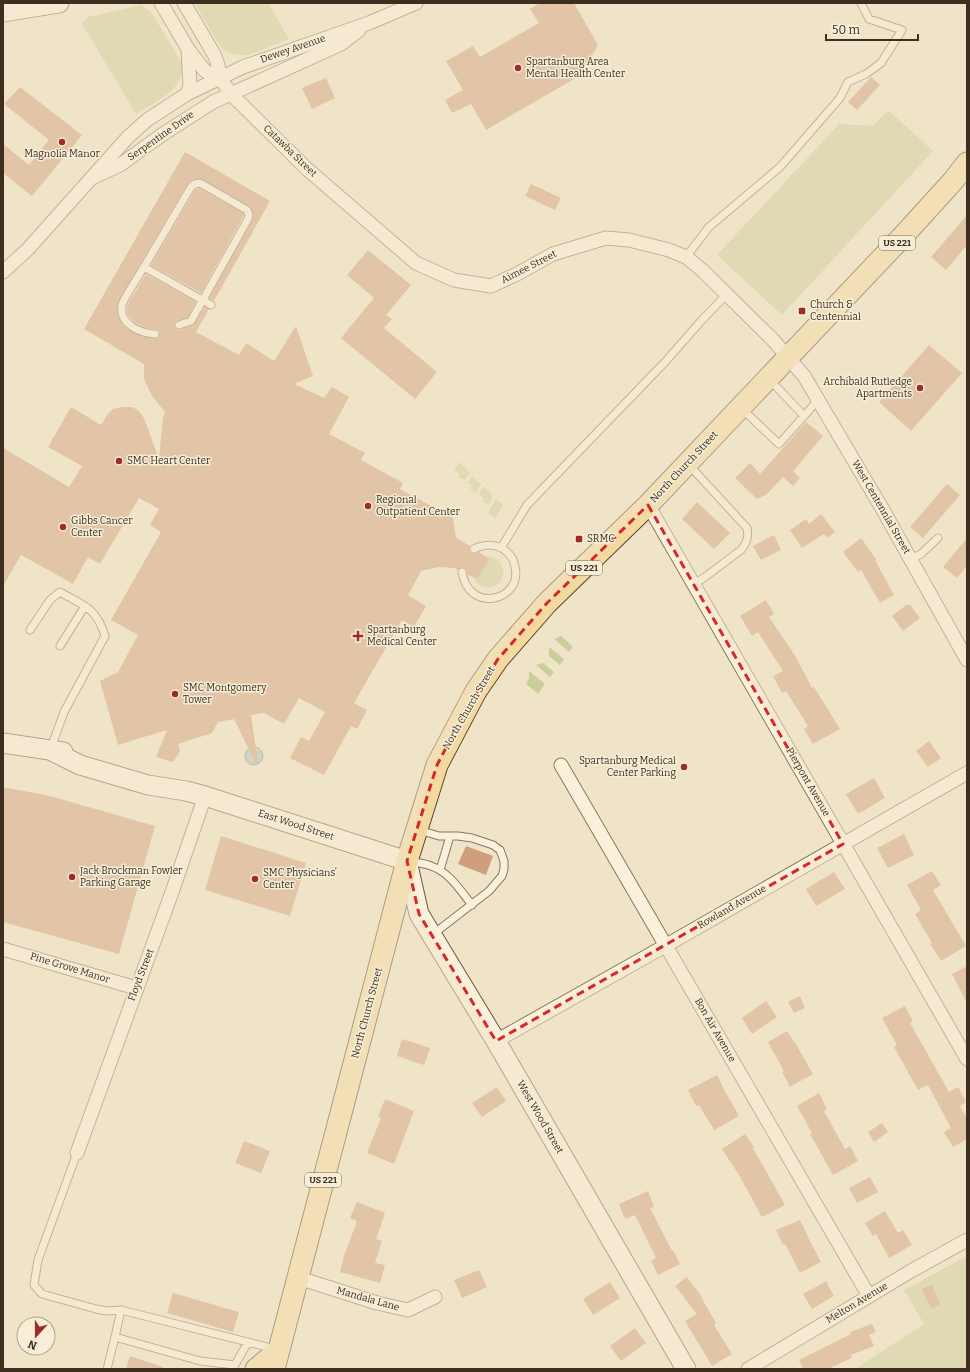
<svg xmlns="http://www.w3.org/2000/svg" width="970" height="1372" font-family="Bitter,serif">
<rect width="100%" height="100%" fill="#f0e4c8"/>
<path fill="#c9cf9b" d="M194,3H268L289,39L249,55C239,56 230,55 222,49Z
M141,5L151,12L183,65C183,91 155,102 136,114L82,24L88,17Z
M888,110L933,151L782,315L717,255L839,124L873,126Z
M459,462L470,473L465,480L458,477L460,474L454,470Z
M472,476L481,484L476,493L470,489L472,485L467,483Z
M483,486L493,496L489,505L483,502L484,498L479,495Z
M496,499L503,505L495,519L488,513Z
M485,557C492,557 497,557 501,564C512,584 482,598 474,578L478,579L489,559Z
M561,636L573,647L569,652L554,639Z
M549,647L564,659L560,665L549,656Z
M543,663L554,672L550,677L536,665Z
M529,671L545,684L538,694L526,684L529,678Z
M967,1256V1369H855L924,1324L904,1290Z"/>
<path fill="#a9c4bc" stroke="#6f938a" d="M245 756a9 9 0 1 1 18 0a9 9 0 1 1-18 0Z"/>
<path fill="#cf9f7d" d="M540,3H574L598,45L581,75L486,130L471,104L452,113L445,100L463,90L446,61L473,46L480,57L539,23L530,9Z
M871,77L880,85L857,110L848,102Z
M326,78L335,98L312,109L302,88Z
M20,87L82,135L32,196L3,173V144L29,165L49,140L4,104Z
M185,152L270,201L214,301L209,298L252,221L254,214L249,206L202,179H194L188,183L119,300L117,313L123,325L129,330L141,336L154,339L159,337L160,332L158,330L144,327L134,322L128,315L127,311V306L130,300L146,274L196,302L188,317L175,322L174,326L176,329L180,330L193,325L205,307L209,309L196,332L239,355L246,343L274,361L296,326L313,376L294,384L324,398L332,387L349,397L329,434L365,453L361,460L403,483L400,489L453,518L456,538L470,546L469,551L471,553L474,554L479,552L489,559L478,579L468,575L466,569L463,567L458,570L454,568L439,567L421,571L408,595L426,606L414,627L402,620L354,703L367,710L357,729L351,726L324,775L290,758L301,737L309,741L325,712L299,698L284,724L264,713L251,715L258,763L256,764L234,719L218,722L212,733L178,744L180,751L173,762L156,757L167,730L118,745L100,681L118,672L138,635L111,620L161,532L150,525L159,509L139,498L100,564L88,557L73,584L21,555L3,586V448L69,487L82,466L48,447L71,407L101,425L107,415L113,409L122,407H132L139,411L144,418L159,459L163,417L165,412L152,396L144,379V364L84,329Z
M531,184L561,198L555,210L525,196Z
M199,188L243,213L244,215L201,293L151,265L195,190Z
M967,215V245L946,270L931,257Z
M368,250L411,285L386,315L392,319L384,328L437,372L415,399L341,338L374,298L347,275Z
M929,345L962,373L911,431L879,402Z
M806,422L823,436L793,471L800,478L793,486L783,477L767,494L757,499L735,478L750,463L760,474Z
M947,484L960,495L923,538L910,527Z
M697,502L730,533L714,549L682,519Z
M821,514L835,532L827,538L824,534L802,548L790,530L806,519L809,524Z
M774,535L781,550L761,560L753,546Z
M861,538L876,559L875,560L894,595L880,603L861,570L858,572L843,552Z
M967,538V566L957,578L943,567Z
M766,600L774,614L769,617L796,657L812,688L814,687L840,729L813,744L804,729L808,726L786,691L782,693L773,676L783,671L758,632L752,636L740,616Z
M906,605H910L920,618L903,631L892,616Z
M929,741L941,758L928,767L916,751Z
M874,778L885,798L858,814L846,794Z
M3,787L50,796L155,826L119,954L3,922Z
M904,834L914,855L888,868L877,848Z
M221,836L306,863L290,916L205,890Z
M466,846L493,856L486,875L458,864Z
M932,871L941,885L933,890L966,946L941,961L930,944L932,943L915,914L921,910L907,885Z
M834,872L845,889L816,906L806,889Z
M967,966V1003L952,974Z
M800,996L805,1008L794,1013L788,1002Z
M766,1001L777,1017L752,1034L742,1018Z
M905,1006L913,1021L910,1023L949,1092L958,1087L966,1102L960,1106L967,1119V1139L953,1147L944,1132L951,1128L928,1085L918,1090L894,1047L897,1045L882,1018Z
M787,1031L797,1046L813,1074L790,1087L782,1072L784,1071L768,1042Z
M402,1039L430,1048L424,1065L397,1056Z
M717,1075L725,1091L739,1116L714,1130L699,1105L696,1106L688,1090Z
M497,1087L506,1101L482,1117L472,1103Z
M819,1093L827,1109L824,1111L845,1149L850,1146L858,1161L833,1175L810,1134L812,1133L797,1106Z
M385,1099L414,1111L394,1164L367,1153L381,1118L378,1117Z
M882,1123L888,1132L874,1142L868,1132Z
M745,1134L754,1147L753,1148L785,1205L762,1217L739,1175L722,1149Z
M244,1141L270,1151L261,1173L235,1163Z
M870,1177L878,1192L857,1203L849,1188Z
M648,1191L654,1207L650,1208L672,1251L673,1250L680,1264L658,1275L651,1261L656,1258L635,1215L625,1219L619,1204Z
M357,1202L385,1213L376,1239L382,1241L375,1263L385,1265L380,1283L340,1272L344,1256L357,1221L350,1218Z
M885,1211L898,1233L903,1230L912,1245L889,1258L876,1234L873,1236L865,1223Z
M800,1220L811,1243L821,1262L800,1273L785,1244L783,1245L776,1230Z
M479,1270L487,1287L462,1298L454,1280Z
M687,1277L702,1297H701L716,1323L714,1325L732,1354L712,1366L685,1321L697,1314L675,1286Z
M826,1281L834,1296L812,1309L803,1294Z
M610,1282L620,1298L593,1315L583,1299Z
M932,1285L940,1304L931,1309L922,1289Z
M173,1293L239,1312L233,1332L167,1313Z
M872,1324L876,1332L869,1335L874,1346L851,1355L852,1358L828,1369H803L799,1360L851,1334L850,1332Z
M635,1328L646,1343L621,1361L610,1346Z
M130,1356L163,1367L162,1369H126Z"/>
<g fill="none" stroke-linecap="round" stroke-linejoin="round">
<g stroke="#8d765c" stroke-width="9">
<path id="lane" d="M686,257L709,227L780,167L840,98L848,82L866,74L881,63L902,30L869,19L861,3
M144,267L191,187L195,184L200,183L247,210L249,215L248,219L191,321L179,325
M155,334C139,333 119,324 122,305C123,299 140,274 144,267L211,305
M742,409L779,444L804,416L770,380
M804,416L818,400
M689,465L747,528C749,537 747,543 741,550L705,577L694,584
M501,548L527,505L666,361L702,320L726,295
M911,559L921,554L938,538
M462,572C469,615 523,600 515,567C514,560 511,555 506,551C495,543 485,544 474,549
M30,630L50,600L60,592C84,606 96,607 105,636L64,712L51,748
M60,646L85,606
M419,830L439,836H458L472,838L493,845L500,850L504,861V869L502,876L489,891L432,935
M409,861C416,863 424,863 431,866C449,872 460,890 472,905
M440,870L450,836
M77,1153L38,1260L34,1285L42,1294L96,1309L107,1311L121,1310L275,1349
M115,1337L121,1310
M107,1369L115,1337L200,1361L235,1365L248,1342"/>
</g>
<g stroke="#8d765c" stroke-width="15">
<path id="street" d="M161,3L188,49L205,71L220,78
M184,3L215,56L218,65L220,78L231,94L307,169L416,263L454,280L491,286L519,273L553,254L606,238L629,240L669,250L686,257L702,270L773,340L804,376L883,510L967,660
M187,94L190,86L188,49
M94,177L120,165L163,134L213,102L341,44L359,30
M3,272L28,249L128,137L147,120L187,94L243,67L369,23L416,3
M648,505L967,1059
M561,765L869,1296
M3,949L136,988
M496,1041L665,946L967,773
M77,1153L171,895L205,796
M299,1278L377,1303L408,1310L435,1297
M748,1369L911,1271L967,1240"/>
</g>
<g stroke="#6f573f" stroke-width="21">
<path id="secondary" d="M3,12L59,3
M3,743L63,752
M50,750L80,765L148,785L186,791L205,796L407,861L419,914L496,1041L686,1369"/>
</g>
<g stroke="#5b4430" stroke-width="23">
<path id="primary" d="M256,1369L279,1350
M274,1369L407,861L437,765L476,691L498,659L547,603L648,505L903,236L953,181L967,163"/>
</g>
<use href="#lane" stroke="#faf1dc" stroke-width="7"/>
<use href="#street" stroke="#faf1dc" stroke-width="13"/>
<use href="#secondary" stroke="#faf1dc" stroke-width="19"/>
<use href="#primary" stroke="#f3d9a0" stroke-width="21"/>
</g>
<path d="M0 0H970V1372H0ZM648,505L843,844L496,1041L419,914L407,861L437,765L462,717L498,659L547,603Z" fill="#f0e4c8" fill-opacity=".55" fill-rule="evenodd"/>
<path fill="none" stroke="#d62828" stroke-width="3" stroke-dasharray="8 5" stroke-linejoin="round" d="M648,505L843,844L496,1041L419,914L407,861L437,765L462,717L498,659L547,603Z"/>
<g fill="#9e2a2b" stroke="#f7eed8" stroke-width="1.5">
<circle cx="518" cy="68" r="4"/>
<circle cx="62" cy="142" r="4"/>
<rect x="798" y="307" width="8" height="8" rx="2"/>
<circle cx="920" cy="388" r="4"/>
<circle cx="119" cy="461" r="4"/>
<circle cx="368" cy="506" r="4"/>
<circle cx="63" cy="527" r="4"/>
<rect x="575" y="535" width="8" height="8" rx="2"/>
<path d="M356 630h4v4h4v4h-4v4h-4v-4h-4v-4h4z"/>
<circle cx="175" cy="694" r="4"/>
<circle cx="684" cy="767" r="4"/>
<circle cx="72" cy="877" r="4"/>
<circle cx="255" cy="879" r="4"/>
</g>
<g text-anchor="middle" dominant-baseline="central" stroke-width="3" stroke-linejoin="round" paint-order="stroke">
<g fill="#f7eed8" stroke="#756857" stroke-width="1">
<rect x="879" y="236" width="36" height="14" rx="3"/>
<rect x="566" y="561" width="36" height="14" rx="3"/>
<rect x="305" y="1173" width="36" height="14" rx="3"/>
</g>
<g font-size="9" font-weight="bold" fill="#3d2e20">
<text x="897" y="243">US 221</text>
<text x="584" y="568">US 221</text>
<text x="323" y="1180">US 221</text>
</g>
<g font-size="10" fill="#3d2e20" stroke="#f7eed8">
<text transform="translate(293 49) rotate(-19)">Dewey Avenue</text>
<text transform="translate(161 136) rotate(-35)">Serpentine Drive</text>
<text transform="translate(290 151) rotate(44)">Catawba Street</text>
<text transform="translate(529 267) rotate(-27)">Aimee Street</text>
<text transform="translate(684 467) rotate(-47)">North Church Street</text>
<text transform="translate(881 507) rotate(60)">West Centennial Street</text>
<text transform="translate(469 708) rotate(-60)">North Church Street</text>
<text transform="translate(808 782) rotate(60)">Pierpont Avenue</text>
<text transform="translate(296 825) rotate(18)">East Wood Street</text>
<text transform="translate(732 907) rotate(-30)">Rowland Avenue</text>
<text transform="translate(70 968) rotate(17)">Pine Grove Manor</text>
<text transform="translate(141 975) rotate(-69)">Floyd Street</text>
<text transform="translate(367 1013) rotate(-75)">North Church Street</text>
<text transform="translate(715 1030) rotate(60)">Bon Air Avenue</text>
<text transform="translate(540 1117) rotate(60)">West Wood Street</text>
<text transform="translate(368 1299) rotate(16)">Mandala Lane</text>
<text transform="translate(857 1303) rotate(-31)">Melton Avenue</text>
</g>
<g font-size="10" fill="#3d2e20" stroke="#f7eed8" text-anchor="start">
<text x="526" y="62">Spartanburg Area<tspan x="526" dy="12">Mental Health Center</tspan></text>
<text x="62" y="154" text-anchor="middle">Magnolia Manor</text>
<text x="810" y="305">Church &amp;<tspan x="810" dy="12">Centennial</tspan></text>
<text x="912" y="382" text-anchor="end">Archibald Rutledge<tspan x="912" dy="12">Apartments</tspan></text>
<text x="127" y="461">SMC Heart Center</text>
<text x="376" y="500">Regional<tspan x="376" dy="12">Outpatient Center</tspan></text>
<text x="71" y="521">Gibbs Cancer<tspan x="71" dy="12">Center</tspan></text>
<text x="587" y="539">SRMC</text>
<text x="367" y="630">Spartanburg<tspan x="367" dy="12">Medical Center</tspan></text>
<text x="183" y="688">SMC Montgomery<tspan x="183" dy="12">Tower</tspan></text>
<text x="676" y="761" text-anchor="end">Spartanburg Medical<tspan x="676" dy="12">Center Parking</tspan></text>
<text x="80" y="871">Jack Brockman Fowler<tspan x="80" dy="12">Parking Garage</tspan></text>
<text x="263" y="873">SMC Physicians'<tspan x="263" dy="12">Center</tspan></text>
</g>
</g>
<rect width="970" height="1372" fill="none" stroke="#3d2e20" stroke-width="8"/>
<g transform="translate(36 1336) rotate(201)"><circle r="19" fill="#f7eed8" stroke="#ada18e"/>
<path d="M0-3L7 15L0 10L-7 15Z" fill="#9e2a2b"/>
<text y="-6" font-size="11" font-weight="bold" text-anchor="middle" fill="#3d2e20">N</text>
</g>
<path d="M826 34v6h92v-6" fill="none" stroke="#3d2e20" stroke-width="2"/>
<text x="832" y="34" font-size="12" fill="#3d2e20" stroke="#f7eed8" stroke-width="3" paint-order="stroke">50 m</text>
</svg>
